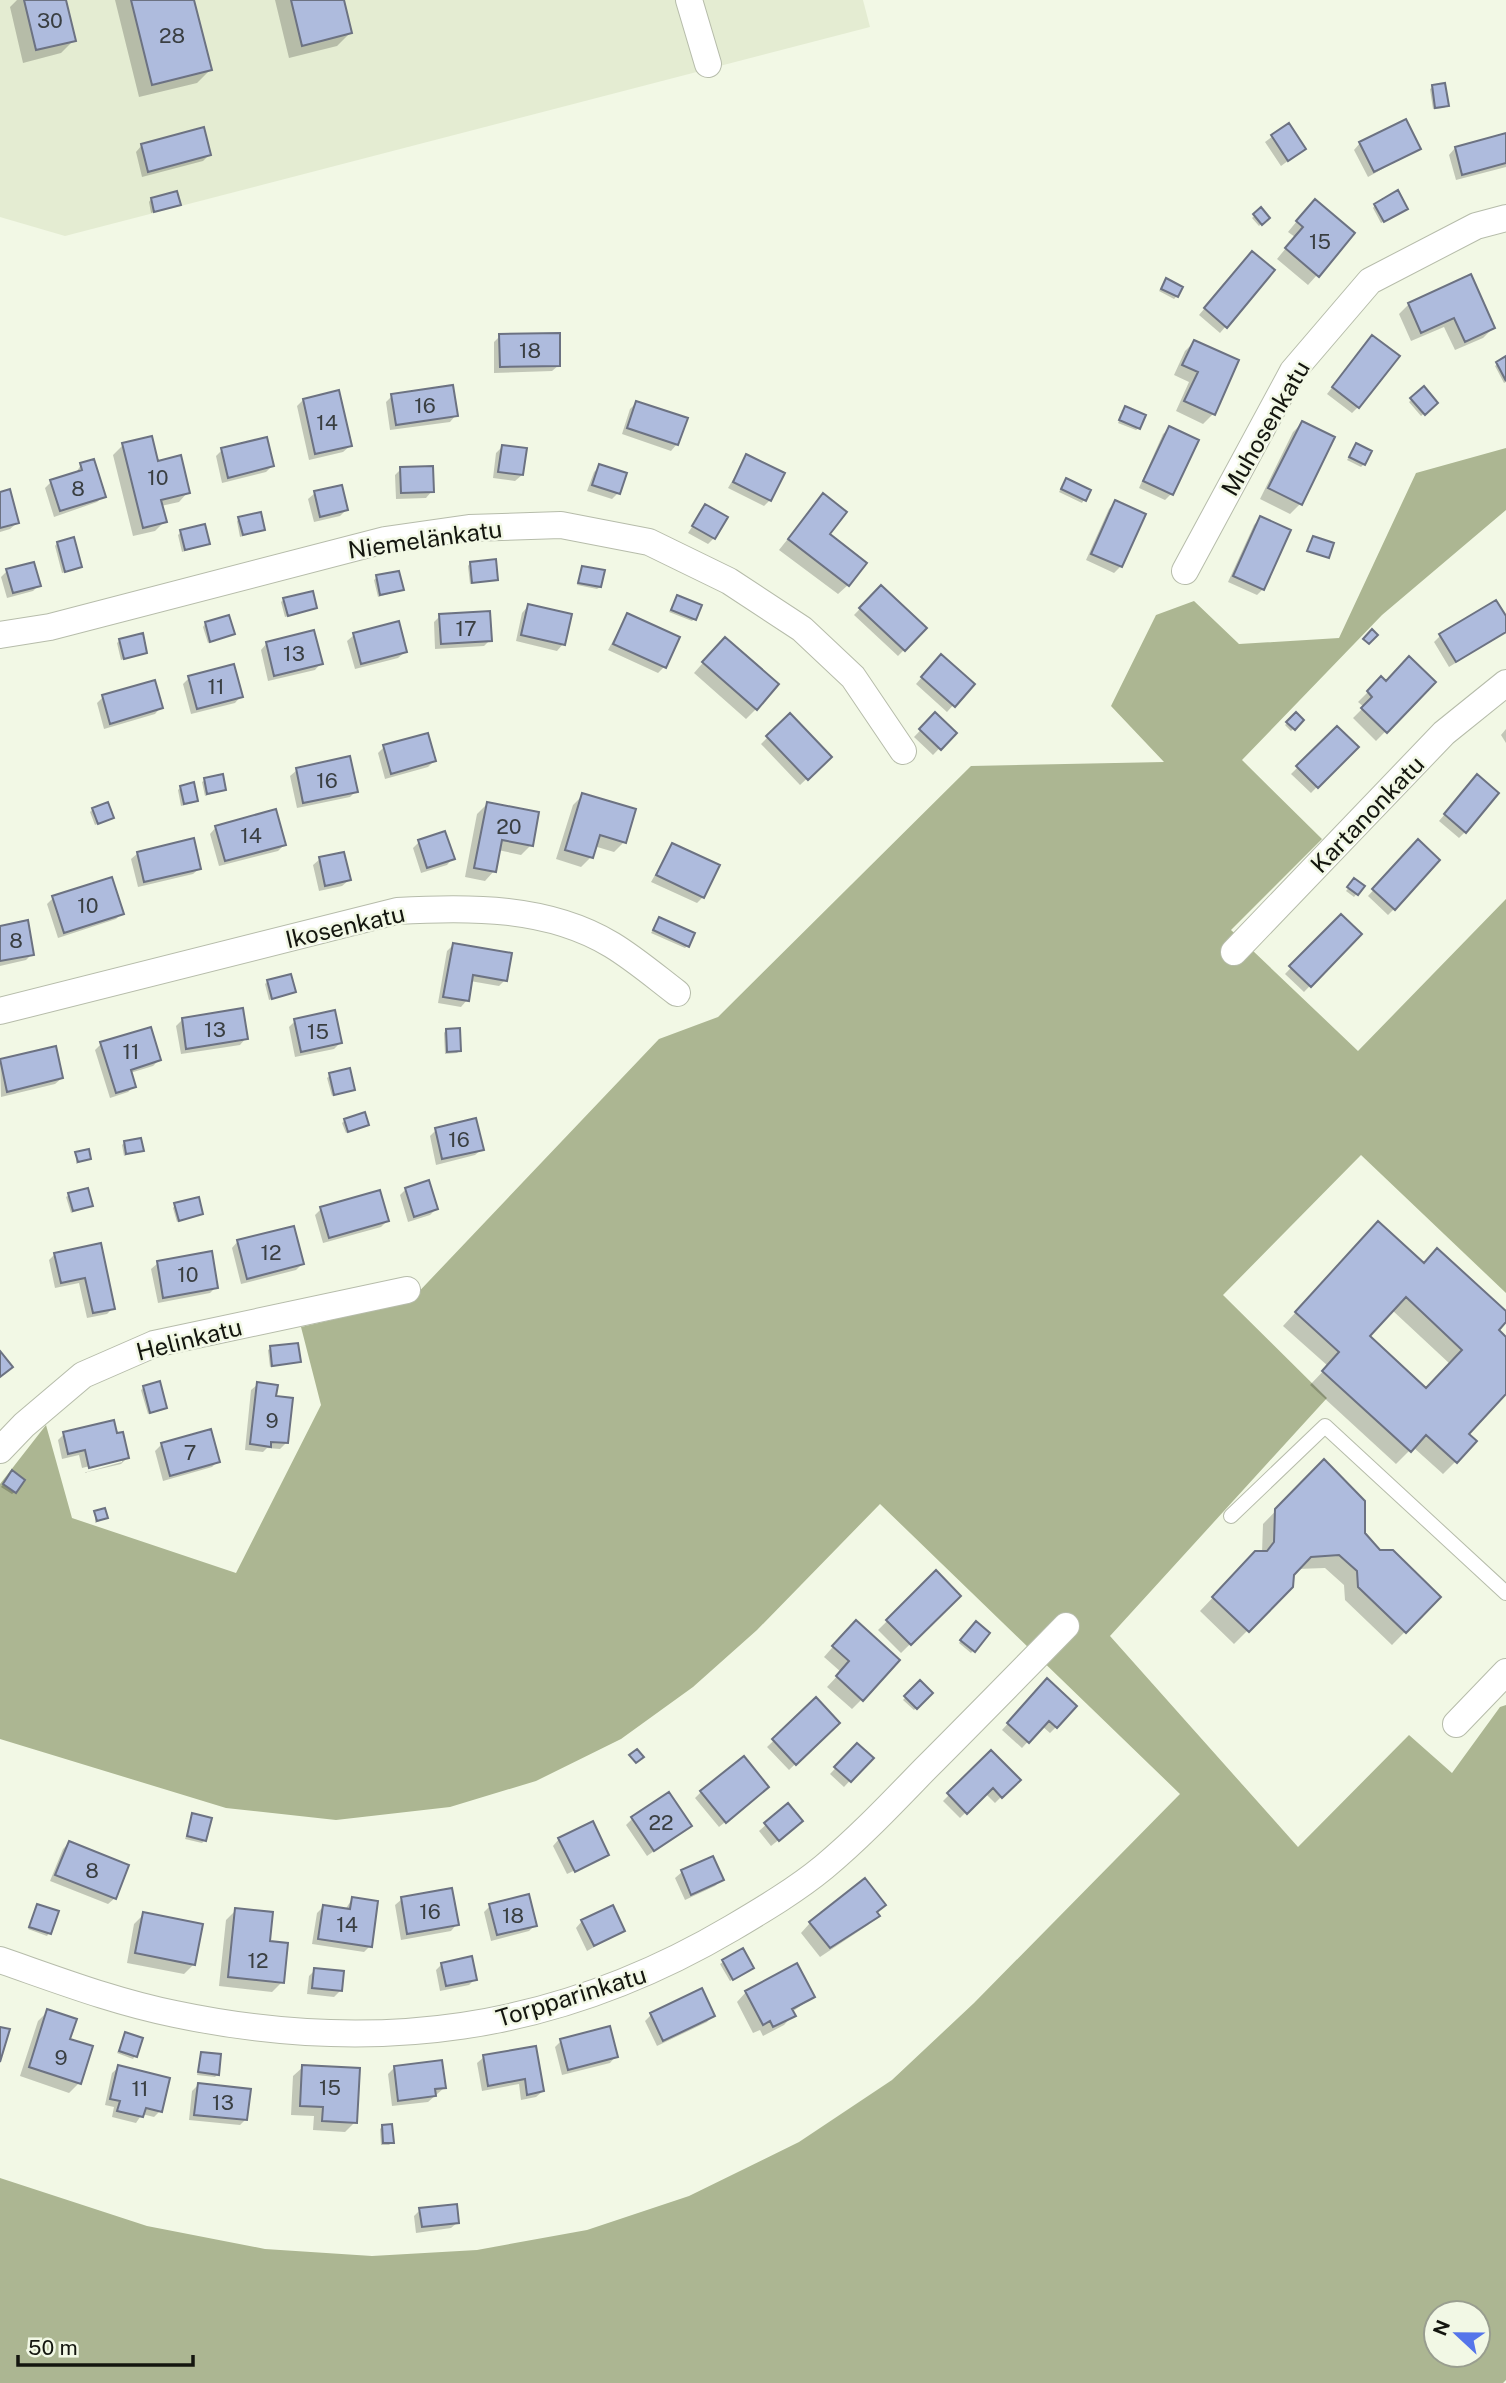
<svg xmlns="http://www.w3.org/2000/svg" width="1506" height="2383" font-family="'Public Sans',sans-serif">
<rect width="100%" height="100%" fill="#f2f8e5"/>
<path fill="#e4ecd2" d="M0,0H863L870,27L65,236L0,217Z"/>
<path fill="#acb692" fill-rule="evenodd" d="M1506,448V510L1382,615L1242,760L1322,839L1231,930L1358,1051L1506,899V1293L1361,1155L1223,1295L1327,1398L1110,1636L1298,1847L1409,1735L1452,1773L1500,1707L1506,1705V2380L1503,2383H0V2178L147,2226L265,2249L372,2256L477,2250L587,2230L689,2196L799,2142L892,2080L974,2003L1180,1794L880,1504L757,1630L693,1687L621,1739L536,1781L450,1807L336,1820L226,1808L0,1739V1484L46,1425L72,1518L236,1573L321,1405L301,1327L409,1302L659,1039L718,1017L971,766L1164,762L1111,706L1156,615L1194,601L1239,644L1339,638L1416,473ZM1436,2313H1478V2355H1436Z"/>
<path fill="#0003" fill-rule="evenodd" d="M17,0H64L74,40L61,53L23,63L10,7Z
M115,0H193L210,70L197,83L139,97Z
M275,0H342L350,33L337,46L289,58Z
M1433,87L1447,105L1444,108L1433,109L1430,89Z
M1288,125L1304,149L1281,166L1265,142Z
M1506,135V167L1456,180L1449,155L1455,148Z
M1360,143L1418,149L1368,177L1354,150Z
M142,145L209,155L203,161L142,177L136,152Z
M151,199L179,204L151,213L149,202Z
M1375,205L1404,211L1381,223L1373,208Z
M1261,210L1268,218L1259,226L1252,218Z
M1305,211L1317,275L1308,285L1277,259L1295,237L1288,232Z
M1246,259L1226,326L1220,333L1199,315Z
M1166,280L1177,296L1174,299L1159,291Z
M1409,304L1493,328L1483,338L1455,350L1444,327L1411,341L1399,314Z
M500,336L559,365L552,371L494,373V342Z
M1194,342L1213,414L1203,424L1176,411L1189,382L1174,375L1185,351Z
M1366,344L1358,407L1352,413L1327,394Z
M1506,358V382L1504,383L1495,366Z
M1423,389L1436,403L1421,416L1409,402Z
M392,396L456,415L450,422L390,430L386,402Z
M303,400L350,446L343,452L309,460L297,406Z
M636,403L677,444L671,451L622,434L630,409Z
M1125,409L1139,428L1136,430L1118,423Z
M1302,423L1300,504L1290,514L1260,499L1293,432Z
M1170,428L1171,494L1165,500L1139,488L1163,434Z
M123,445L156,463L188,492L179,502L161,506L165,521L155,531L133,536L113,455Z
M1356,445L1364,464L1361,467L1347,460Z
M503,446L522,475L515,481L493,478L496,453Z
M222,450L272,466L266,472L222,483L216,456Z
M747,456L770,500L764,506L728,488Z
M81,465L104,496L97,502L54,517L45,488L51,482L75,474Z
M600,466L618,493L612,499L587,491L594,472Z
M401,469L432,491L426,498L396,499L395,475Z
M1066,480L1089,491L1082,503L1059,492Z
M0,493L17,523L10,529L0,532Z
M315,493L346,510L340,516L314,522L308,499Z
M823,495L827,535L848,585L838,594L779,550Z
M1115,502L1143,515L1121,566L1114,573L1086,560L1109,509Z
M706,506L714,538L708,544L688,533Z
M1260,518L1263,589L1257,595L1228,582L1254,525Z
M239,519L263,529L240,537L237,521Z
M181,532L208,544L182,552L178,535Z
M57,543L80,566L78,569L62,573L55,546Z
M470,563L496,579L470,584L468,566Z
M582,568L600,587L597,589L577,585Z
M7,571L39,585L33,591L7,598L1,577Z
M377,577L402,590L378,597L374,580Z
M881,587L925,628L898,656L854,615Z
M677,597L694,619L692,621L669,612Z
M284,599L315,608L285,617L281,602Z
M528,606L563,644L557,651L516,641L522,613Z
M627,615L664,667L658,673L608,650Z
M440,616L490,640L484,646L435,649L434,622Z
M1506,620L1504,633L1449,667L1434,642L1440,636Z
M205,624L233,634L208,643L203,627Z
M397,624L405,652L398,658L355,669L347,641L354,635Z
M120,640L146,652L121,660L117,643Z
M267,643L321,663L315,670L268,681L261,650Z
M715,649L756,709L746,719L694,673Z
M935,662L972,684L947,712L916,684Z
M189,678L241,696L235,703L191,714L183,684Z
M1381,679L1386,683L1434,682L1376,741L1353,718L1364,707L1358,702Z
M103,697L161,707L155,714L104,729L97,703Z
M1296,714L1302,720L1291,731L1285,725Z
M790,715L830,757L800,785L761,744Z
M935,715L954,733L933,755L914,737Z
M1337,728L1356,747L1311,793L1291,774Z
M1506,729V743L1501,735Z
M384,747L434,761L428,767L385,779L378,753Z
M297,770L356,791L350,797L297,808L290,776Z
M205,780L224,790L205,796L202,782Z
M1471,783L1465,832L1459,838L1439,821Z
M181,787L196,801L193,803L181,806L178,790Z
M583,795L624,842L614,852L594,846L591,857L581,867L556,859L573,805Z
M487,804L531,845L521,855L498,850L494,871L485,881L465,877L477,814Z
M93,809L112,818L95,825L90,812Z
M216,827L284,845L278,851L219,866L210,834Z
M419,842L453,858L447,865L421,873L413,848Z
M672,845L703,897L697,903L651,882Z
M1412,848L1394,909L1388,915L1368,896Z
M138,853L200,868L193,874L138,887L131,859Z
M320,859L349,880L342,886L319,891L313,865Z
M1354,881L1362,887L1354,897L1346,891Z
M53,898L122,913L116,919L58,938L47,904Z
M1341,916L1360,934L1304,992L1285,974Z
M659,919L687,946L685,948L651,933Z
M0,927L32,954L26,960L0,966Z
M453,945L505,980L499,986L470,981L467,1000L461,1007L438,1003L447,951Z
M268,981L294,992L269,1000L265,984Z
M182,1020L246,1038L240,1045L181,1054L176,1026Z
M295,1021L340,1043L334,1049L295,1057L289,1027Z
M446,1030L460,1050L457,1053L445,1054L444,1033Z
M101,1044L159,1060L153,1066L130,1073L134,1086L128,1092L110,1098L95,1050Z
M54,1048L62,1078L55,1084L1,1097L0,1061Z
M330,1075L353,1089L332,1096L327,1078Z
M345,1120L367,1125L346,1133L342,1123Z
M436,1130L482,1149L475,1155L436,1165L430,1136Z
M124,1143L142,1150L124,1156L122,1145Z
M76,1154L89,1158L76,1164Z
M406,1189L436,1209L430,1215L408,1222L400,1195Z
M69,1195L91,1206L71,1213L66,1197Z
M175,1205L201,1214L177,1222L173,1208Z
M321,1209L387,1221L381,1227L323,1243L315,1215Z
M1365,1237L1423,1265L1506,1313V1320L1496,1330L1506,1339V1392L1467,1435L1456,1461L1443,1474L1413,1447L1396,1464L1310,1385L1328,1366L1283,1326ZM1392,1310L1450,1364L1426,1390L1367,1336Z
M238,1241L302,1264L296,1270L241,1284L232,1248Z
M100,1245L113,1308L107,1314L87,1318L79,1283L55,1288L49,1260L55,1254Z
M158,1263L216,1287L210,1293L158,1303L151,1269Z
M271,1348L299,1362L270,1367L268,1350Z
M258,1384L274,1397L286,1443L280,1449L267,1448L263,1452L245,1450L251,1390Z
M144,1387L165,1407L163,1410L148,1414L141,1390Z
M210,1431L218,1461L212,1467L163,1481L155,1451L161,1445Z
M64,1434L127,1458L121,1464L83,1473L122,1462V1458L82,1468L79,1455L62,1459L58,1440Z
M1324,1461L1363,1533L1379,1552L1439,1597L1392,1645L1345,1600L1344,1585L1325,1568L1297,1569L1292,1575L1291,1587L1234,1644L1200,1611L1242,1567L1262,1553L1263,1524Z
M10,1475L15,1492L12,1494L1,1487Z
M95,1513L106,1518L95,1523Z
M936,1573L959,1596L901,1653L878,1630Z
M976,1623L988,1633L971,1653L959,1643Z
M846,1632L862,1699L852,1709L827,1687L841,1672L824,1657Z
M920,1682L931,1693L914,1710L903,1700Z
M1041,1687L1056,1727L1050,1733L1042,1726L1022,1748L1002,1730Z
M816,1700L838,1723L789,1770L767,1747Z
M857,1745L871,1758L844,1787L830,1774Z
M991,1753L1018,1780L995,1803L985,1793L960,1818L943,1801Z
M701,1792L761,1793L719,1827L695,1798Z
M788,1805L795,1827L771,1846L759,1831Z
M193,1815L205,1840L202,1843L185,1839Z
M633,1818L689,1826L647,1856L626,1825Z
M559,1839L607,1855L567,1874L553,1846Z
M69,1843L115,1898L108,1904L50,1881L63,1849Z
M712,1858L722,1880L715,1886L685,1900L675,1878L682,1872Z
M352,1899L370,1946L364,1952L312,1944L317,1913L323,1907L345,1910Z
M402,1899L457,1924L451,1931L401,1940L395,1905Z
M37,1906L49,1933L47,1936L28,1929Z
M490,1906L535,1925L529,1931L491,1941L484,1912Z
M236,1910L268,1943L282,1982L272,1992L219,1986L226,1920Z
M876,1913L877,1915L868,1925L820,1957L801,1933L810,1923Z
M144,1914L194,1964L184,1974L127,1963L134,1924Z
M582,1921L623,1931L587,1951L576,1928Z
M743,1950L750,1970L730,1981L720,1964Z
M442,1964L475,1979L469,1985L440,1991L436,1970Z
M315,1970L340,1991L334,1997L307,1994L309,1976Z
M746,1992L813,1997L792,2012L793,2015L784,2025L763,2036L760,2030L753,2033L737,2002Z
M48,2011L68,2040L79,2083L69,2093L20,2076L38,2021Z
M651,2015H713L707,2022L657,2046L645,2021Z
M126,2034L135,2056L133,2059L117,2053Z
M561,2041L616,2056L610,2063L562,2075L555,2047Z
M535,2048L543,2091L536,2097L521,2100L519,2084L482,2091L477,2063L484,2057Z
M201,2054L218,2074L215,2077L197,2075Z
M119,2067L160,2111L154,2117L142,2114L136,2123L112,2117L114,2107L105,2105L112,2073Z
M303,2067L355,2122L345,2132L313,2130L314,2116L291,2115L293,2076Z
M395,2067L444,2088L428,2102L392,2106L388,2074Z
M198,2085L246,2119L240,2125L189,2120L192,2091Z
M382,2127L392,2142L389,2145H381L380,2129Z
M420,2210L458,2222L451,2228L416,2233L414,2216Z"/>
<path fill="#aebbdd" stroke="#6c7282" stroke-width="2" fill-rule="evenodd" d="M24,0H66L76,41L36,50Z
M131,0H194L212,70L152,85Z
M291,0H344L352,33L302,46Z
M1445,83L1449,106L1435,108L1432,85Z
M1406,119L1421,149L1374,172L1359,142Z
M1289,123L1306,149L1288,161L1271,135Z
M204,127L211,155L148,172L141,144Z
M1506,133V163L1462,175L1455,147Z
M1398,190L1408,209L1384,222L1374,204Z
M177,191L181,205L154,212L151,198Z
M1315,199L1355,233L1319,277L1285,248L1303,227L1296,221Z
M1261,207L1270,218L1262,225L1253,214Z
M1252,251L1275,270L1227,328L1204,308Z
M1471,274L1495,328L1465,342L1454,318L1421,333L1408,303Z
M1166,278L1183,287L1178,297L1161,289Z
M560,333V366L500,367L499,334Z
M1372,335L1400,356L1359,408L1332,387Z
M1194,340L1239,360L1215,415L1184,401L1198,372L1182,365Z
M1506,356V381L1496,362Z
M453,385L458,416L396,425L391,394Z
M1424,386L1438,403L1425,415L1410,398Z
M339,390L352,446L315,454L303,399Z
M636,401L688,418L678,445L627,428Z
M1125,406L1146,415L1140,429L1119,420Z
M1302,421L1335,437L1302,505L1268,488Z
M1169,426L1199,440L1173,495L1143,481Z
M152,436L158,461L181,455L190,493L161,500L167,522L143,528L122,443Z
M267,437L274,466L228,478L221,448Z
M1356,443L1372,451L1365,465L1349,457Z
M502,445L527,448L523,475L498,472Z
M746,454L785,473L771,501L733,482Z
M94,459L106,497L60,511L50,480L82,470L80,463Z
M599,464L627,473L620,494L592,485Z
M433,466L434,492L401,493L400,467Z
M1066,478L1091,490L1086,501L1061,489Z
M342,485L348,510L320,517L314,491Z
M10,489L19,523L0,528V492Z
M823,493L847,512L830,534L867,563L849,586L788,539Z
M1115,500L1146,514L1122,567L1091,554Z
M705,504L728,517L715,539L692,526Z
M261,512L265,530L243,535L238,517Z
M1260,516L1291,530L1264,590L1233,576Z
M205,524L210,544L185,550L180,530Z
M1313,536L1334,543L1329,558L1307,551Z
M74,537L82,567L65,572L57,542Z
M496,559L498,580L472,583L470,562Z
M34,562L41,586L13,593L6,569Z
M582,566L605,570L601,587L578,583Z
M399,571L404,590L380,595L376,575Z
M881,585L927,628L905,651L859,608Z
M313,591L317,608L288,616L283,598Z
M677,595L702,605L696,620L671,610Z
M1496,600L1506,616V632L1456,662L1439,634Z
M528,604L572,614L565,645L521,635Z
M490,611L492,641L441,644L439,614Z
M627,613L680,637L666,668L613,644Z
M229,615L235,634L210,642L205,622Z
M399,621L407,652L361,664L353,633Z
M1372,629L1378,635L1369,644L1363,639Z
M314,630L323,664L274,676L266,642Z
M143,633L147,653L124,659L119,639Z
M725,637L779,684L757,710L702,662Z
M941,654L975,684L955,707L921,677Z
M1409,656L1436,682L1387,733L1361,708L1372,697L1367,691L1381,676L1386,681Z
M234,664L243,697L197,709L188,676Z
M155,680L163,708L110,724L102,695Z
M935,712L957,733L941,750L919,729Z
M1296,712L1304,720L1295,730L1286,722Z
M790,713L832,757L808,780L766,736Z
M1337,726L1359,747L1318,788L1296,766Z
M428,733L436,761L391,774L383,745Z
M350,756L358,792L303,803L296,768Z
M223,774L226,790L207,794L204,778Z
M1477,774L1499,793L1466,833L1444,814Z
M194,782L198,801L184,804L180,786Z
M582,793L636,809L626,843L600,835L593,858L565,850Z
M108,802L114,818L98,824L92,808Z
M487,802L539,812L533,846L502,840L496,872L474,868Z
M276,809L286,845L225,861L215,826Z
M445,831L455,859L427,868L418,840Z
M194,838L201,869L144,882L137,852Z
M1418,839L1440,860L1395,910L1372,889Z
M672,843L720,865L704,898L656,875Z
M344,852L351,880L325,886L319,857Z
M112,877L124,914L64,933L52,896Z
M1354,878L1365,886L1358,895L1347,887Z
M1341,914L1362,934L1311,987L1289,966Z
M659,917L695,933L689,947L653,930Z
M28,920L34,955L0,961V926Z
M453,943L512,953L507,981L473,975L469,1001L443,997Z
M291,974L296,992L272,999L267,980Z
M243,1008L248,1039L186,1049L182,1018Z
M335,1010L342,1043L301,1052L294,1019Z
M151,1027L161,1060L131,1070L136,1087L116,1093L100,1042Z
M460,1028L461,1051L447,1052L446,1029Z
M56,1046L63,1078L7,1092L0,1059Z
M350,1068L355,1090L334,1095L329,1073Z
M365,1112L369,1125L348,1132L344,1119Z
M476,1118L484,1150L442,1159L435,1128Z
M141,1138L144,1151L126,1154L124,1141Z
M89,1149L91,1159L78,1162L75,1152Z
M429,1180L438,1209L414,1217L405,1188Z
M88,1188L93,1206L73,1211L68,1193Z
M380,1190L389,1221L329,1238L320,1207Z
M199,1197L203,1214L179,1221L174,1203Z
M1378,1221L1424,1263L1437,1248L1506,1311V1322L1499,1330L1506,1337V1394L1469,1434L1477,1441L1457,1463L1426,1435L1411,1452L1322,1371L1339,1352L1295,1312ZM1406,1297L1462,1350L1426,1388L1370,1336Z
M294,1226L304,1264L247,1279L237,1240Z
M101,1243L115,1309L93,1313L85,1278L61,1283L54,1253Z
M212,1251L218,1288L163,1298L157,1261Z
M298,1343L301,1362L272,1366L270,1346Z
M0,1351L13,1367L0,1377Z
M160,1381L167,1408L150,1413L143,1386Z
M257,1382L278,1385L276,1396L293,1398L288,1443L271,1442V1447L250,1444Z
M114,1420L117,1433L123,1432L129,1458L89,1468L85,1450L68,1454L63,1432Z
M211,1429L220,1462L170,1476L161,1443Z
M1324,1459L1365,1501V1533L1380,1550H1393L1441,1597L1406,1633L1358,1587L1357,1571L1339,1555L1311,1557L1294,1575L1293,1587L1249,1632L1212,1597L1255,1551H1267L1274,1542L1275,1509Z
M12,1470L25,1480L16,1493L3,1484Z
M105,1508L108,1518L97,1521L94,1511Z
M936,1570L961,1596L911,1645L886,1620Z
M856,1620L900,1660L863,1701L836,1676L849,1661L832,1646Z
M976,1621L990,1633L975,1652L960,1640Z
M1047,1678L1077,1706L1057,1728L1049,1721L1029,1743L1007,1723Z
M920,1680L933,1693L917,1709L904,1696Z
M816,1697L840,1723L796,1765L772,1739Z
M857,1743L874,1758L851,1782L834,1767Z
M637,1749L644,1757L636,1763L629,1755Z
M991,1750L1021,1780L1002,1798L993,1788L967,1814L947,1793Z
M744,1756L769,1787L726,1823L700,1791Z
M669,1792L692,1826L654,1851L631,1817Z
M788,1803L803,1821L779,1841L764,1823Z
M192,1813L212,1818L206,1841L187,1836Z
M593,1821L609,1855L575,1872L558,1838Z
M69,1841L129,1865L116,1899L55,1875Z
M713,1856L724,1880L691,1895L681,1870Z
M865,1878L886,1905L877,1912L880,1916L830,1948L809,1922Z
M452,1888L459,1925L407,1934L401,1897Z
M529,1894L537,1926L497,1935L489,1904Z
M352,1897L378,1901L372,1947L318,1939L323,1905L350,1909Z
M37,1904L59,1911L51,1934L29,1927Z
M613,1905L625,1931L594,1946L581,1920Z
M235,1908L273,1912L270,1941L288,1943L284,1983L228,1977Z
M143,1912L203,1924L195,1965L135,1953Z
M743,1948L754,1968L733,1980L722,1960Z
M472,1956L477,1980L446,1986L441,1963Z
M797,1963L815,1997L792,2009L796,2016L773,2027L770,2021L763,2025L745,1991Z
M314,1968L344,1971L342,1991L312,1988Z
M702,1988L715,2016L663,2041L650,2013Z
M47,2009L77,2019L70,2039L93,2046L81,2084L29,2067Z
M610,2026L618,2057L568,2070L560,2039Z
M0,2027L10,2029L0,2062Z
M125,2032L143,2038L137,2057L119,2051Z
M536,2046L544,2091L527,2095L525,2079L488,2086L483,2055Z
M201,2052L221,2054L219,2075L198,2072Z
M442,2060L446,2088L435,2089L436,2096L398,2101L394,2066Z
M118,2065L170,2078L162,2112L146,2108L143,2117L117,2111L120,2101L110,2099Z
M302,2065L360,2068L357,2123L322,2121L323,2107L300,2106Z
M198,2083L251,2089L247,2120L194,2115Z
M392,2124L394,2143H383L382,2125Z
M457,2204L459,2223L422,2227L419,2208Z"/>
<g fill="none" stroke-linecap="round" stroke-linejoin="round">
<g stroke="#b6bcaa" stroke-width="16">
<path id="service" d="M1231,1516L1325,1426L1506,1593"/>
</g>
<g stroke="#b6bcaa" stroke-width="28">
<path id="minor" d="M689,0L708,64
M1185,571L1293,371L1370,281L1476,226L1506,218
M0,635L50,627L385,540L469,528L561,525L649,542L729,581L802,629L853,677L903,751
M1234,952L1444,733L1506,683
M0,1011L397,911C469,907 548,906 612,945C635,959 656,977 677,993
M0,1450L24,1425L83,1375L154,1344L407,1290
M1456,1724L1506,1672
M0,1960C58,1980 115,2002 175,2014C375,2056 556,2032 732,1928C764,1909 796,1890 824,1867C860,1837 892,1803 925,1769C972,1722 1019,1674 1066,1626"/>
</g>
<use href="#service" stroke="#fff" stroke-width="14"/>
<use href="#minor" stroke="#fff" stroke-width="26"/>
</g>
<g text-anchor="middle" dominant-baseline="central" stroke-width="5" stroke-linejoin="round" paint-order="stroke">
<g font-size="21" fill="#3a3f42">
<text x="50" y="20">30</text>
<text x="172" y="35">28</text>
<text x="1320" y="241">15</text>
<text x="530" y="350">18</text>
<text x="425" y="405">16</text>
<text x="327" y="422">14</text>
<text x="158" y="477">10</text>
<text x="78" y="488">8</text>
<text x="466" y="628">17</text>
<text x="294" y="653">13</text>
<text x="216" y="686">11</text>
<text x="327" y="780">16</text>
<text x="509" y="826">20</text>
<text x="251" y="835">14</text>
<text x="88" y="905">10</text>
<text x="16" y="940">8</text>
<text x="215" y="1029">13</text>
<text x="318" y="1031">15</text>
<text x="131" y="1051">11</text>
<text x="459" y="1139">16</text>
<text x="271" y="1252">12</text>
<text x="188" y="1274">10</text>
<text x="272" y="1420">9</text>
<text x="190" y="1452">7</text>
<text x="661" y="1822">22</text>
<text x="92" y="1870">8</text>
<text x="430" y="1911">16</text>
<text x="513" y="1915">18</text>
<text x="347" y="1924">14</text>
<text x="258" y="1960">12</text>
<text x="61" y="2057">9</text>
<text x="330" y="2087">15</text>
<text x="140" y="2088">11</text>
<text x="223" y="2102">13</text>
</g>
<g font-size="24" fill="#14160f" stroke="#f2f8e5">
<text transform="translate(1265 428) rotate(-60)">Muhosenkatu</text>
<text transform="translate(425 539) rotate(-8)">Niemelänkatu</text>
<text transform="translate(1367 814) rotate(-46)">Kartanonkatu</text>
<text transform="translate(345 926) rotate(-13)">Ikosenkatu</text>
<text transform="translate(189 1339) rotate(-14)">Helinkatu</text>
<text transform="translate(571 1996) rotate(-17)">Torpparinkatu</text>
</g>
</g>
<g transform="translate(1457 2334) rotate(292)"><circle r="33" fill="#f2f8e5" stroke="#999e8f" stroke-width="2"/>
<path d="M0-5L12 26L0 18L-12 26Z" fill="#5575ea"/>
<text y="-10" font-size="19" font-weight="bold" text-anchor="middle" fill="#14160f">N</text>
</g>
<path d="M18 2355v10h175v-10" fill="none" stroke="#14160f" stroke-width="3.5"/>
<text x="28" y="2355" font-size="21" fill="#14160f" stroke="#f2f8e5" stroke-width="5" paint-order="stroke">50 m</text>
</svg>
